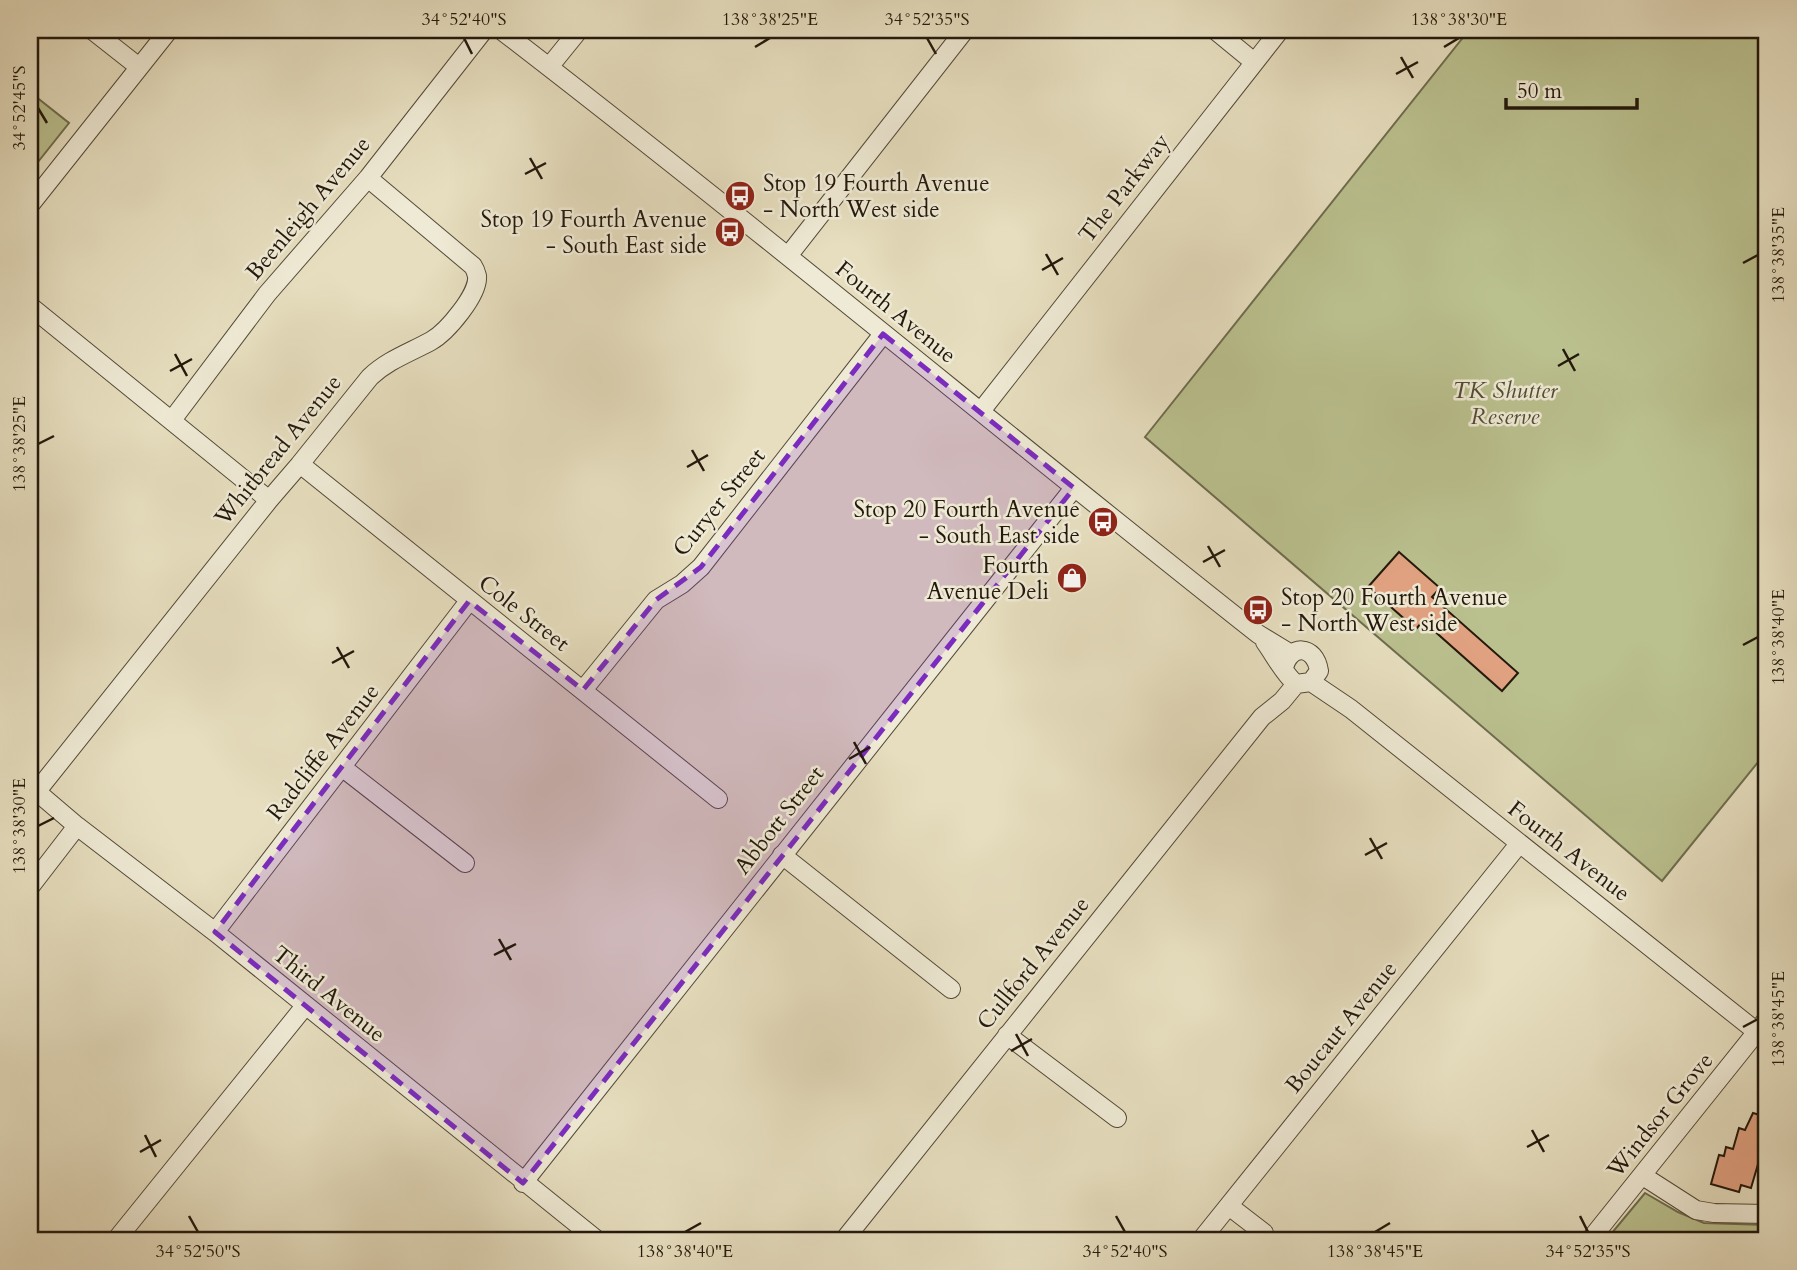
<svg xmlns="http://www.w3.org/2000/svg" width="1797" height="1270" font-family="Cardo,serif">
<rect width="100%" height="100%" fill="#e6debf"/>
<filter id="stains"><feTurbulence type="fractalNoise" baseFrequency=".00286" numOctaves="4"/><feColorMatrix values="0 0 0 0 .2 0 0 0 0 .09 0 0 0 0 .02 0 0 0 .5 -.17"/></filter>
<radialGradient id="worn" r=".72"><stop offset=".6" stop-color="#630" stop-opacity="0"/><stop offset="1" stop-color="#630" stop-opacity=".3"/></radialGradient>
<path fill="#bac08e" stroke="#6e6c4d" stroke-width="2" d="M1469,30H1767V751L1662,881L1145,437Z
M30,92L69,123L30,172Z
M1645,1193L1678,1212L1704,1223L1767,1225V1240H1606Z"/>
<path fill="#e1a281" stroke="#23180c" stroke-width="2" d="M1399,552L1440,588L1432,597L1518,673L1502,691L1423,621L1416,629L1368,587Z
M1753,1113L1767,1117V1155L1761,1154L1751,1188L1741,1185L1739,1192L1711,1184L1719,1155L1724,1156L1726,1147L1733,1149L1739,1128L1745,1130Z"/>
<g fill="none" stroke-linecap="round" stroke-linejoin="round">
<g stroke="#544a39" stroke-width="20">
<path id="minor" d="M92,30L139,67
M501,30C757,227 1005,434 1258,634L1291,654
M1215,30L1254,62
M549,67L579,30
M30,205L169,30
M788,256L965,30
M30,306L269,500
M981,411L1280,30
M172,420L267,294L368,178L484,30
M300,464L718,799
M1265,642C1275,656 1284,674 1296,684L1311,682L1319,671C1315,644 1289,644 1284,668
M1311,682L1351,709L1757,1032
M583,690L656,600L682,584L701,567L883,334
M343,768L465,863
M30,786L77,826L215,932L597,1240
M37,791L269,500L300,464L370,377C388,360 409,353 431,341C447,332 479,294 477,276C476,272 475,269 473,266L368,178
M782,855L951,989
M30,887L77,826
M215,932L469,601
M1007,1035L1117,1118
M1643,1176L1696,1210L1714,1213L1767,1214
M523,1183L1074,488
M1229,1206L1264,1233
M116,1240L305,1006
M844,1240L1262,717L1282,701L1296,684
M1201,1240L1519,844
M1590,1240L1767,1019"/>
</g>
<use href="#minor" stroke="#efead5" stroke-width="18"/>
</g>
<path fill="#7b2cbf" fill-opacity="0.2" stroke="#7b2cbf" stroke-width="5" stroke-dasharray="14 9" stroke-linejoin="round" d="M883,334L1074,488L523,1183L215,932L469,601L583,690L656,600L701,567Z"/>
<path fill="none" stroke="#23180c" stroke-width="2.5" d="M464,38L472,54M927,38L936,54M755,47L770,38M1444,47L1459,38M1401,57L1413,78M1396,74L1418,62M38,108L47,123M530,158L542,179M525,174L546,163M1046,254L1058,275M1743,263L1758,255M1042,270L1063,258M1563,349L1575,371M175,354L187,376M1558,366L1579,354M170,371L192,359M38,444L54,436M692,450L704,471M687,467L708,455M1208,546L1220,567M1203,562L1225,550M1743,645L1758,637M337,647L349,668M332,663L354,651M854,742L866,764M849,759L870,747M38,826L54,818M1370,838L1382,859M1365,855L1387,843M499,939L511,960M494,955L516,944M1743,1027L1758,1019M1016,1034L1028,1056M1011,1051L1032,1039M1532,1130L1544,1152M145,1135L156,1157M1527,1147L1549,1135M140,1152L161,1140M189,1216L198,1232M1116,1216L1125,1232M1580,1216L1588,1232M685,1232L701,1223M1375,1232L1390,1223"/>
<defs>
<g id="bus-disc" transform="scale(1.575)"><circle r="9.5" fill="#8f2418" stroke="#efead5"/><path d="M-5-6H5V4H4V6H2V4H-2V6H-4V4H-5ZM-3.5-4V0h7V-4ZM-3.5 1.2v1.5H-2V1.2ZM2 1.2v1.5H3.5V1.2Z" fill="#fff"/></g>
<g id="shop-disc" transform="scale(1.575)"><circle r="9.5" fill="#8f2418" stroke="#efead5"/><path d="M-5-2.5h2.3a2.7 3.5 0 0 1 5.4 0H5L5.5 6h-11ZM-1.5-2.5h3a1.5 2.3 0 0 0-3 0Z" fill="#fff"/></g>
</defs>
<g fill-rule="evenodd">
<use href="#bus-disc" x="740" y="196"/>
<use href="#bus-disc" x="730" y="232"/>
<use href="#bus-disc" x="1103" y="522"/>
<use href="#shop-disc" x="1072" y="578"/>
<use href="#bus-disc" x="1258" y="610"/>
</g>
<g text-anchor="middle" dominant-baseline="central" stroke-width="5" stroke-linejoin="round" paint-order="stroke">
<g font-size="23" fill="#23180c" stroke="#efead5" text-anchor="end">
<text x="763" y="183" text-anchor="start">Stop 19 Fourth Avenue<tspan x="763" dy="26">- North West side</tspan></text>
<text x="707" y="219">Stop 19 Fourth Avenue<tspan x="707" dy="26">- South East side</tspan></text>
<text x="1080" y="509">Stop 20 Fourth Avenue<tspan x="1080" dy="26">- South East side</tspan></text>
<text x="1049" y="565">Fourth<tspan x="1049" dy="26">Avenue Deli</tspan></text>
<text x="1281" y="597" text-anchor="start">Stop 20 Fourth Avenue<tspan x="1281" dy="26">- North West side</tspan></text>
</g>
<g font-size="23" fill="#23180c" stroke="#efead5">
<text transform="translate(1124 188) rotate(-52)">The Parkway</text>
<text transform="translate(308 208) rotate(-50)">Beenleigh Avenue</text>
<text transform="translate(896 312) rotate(39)">Fourth Avenue</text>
<text transform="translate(278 450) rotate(-51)">Whitbread Avenue</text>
<text transform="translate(719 502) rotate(-51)">Curyer Street</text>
<text transform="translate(524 613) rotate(38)">Cole Street</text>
<text transform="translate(323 752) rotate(-52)">Radcliffe Avenue</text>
<text transform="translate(779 820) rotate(-52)">Abbott Street</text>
<text transform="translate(1569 851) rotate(38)">Fourth Avenue</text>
<text transform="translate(1033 963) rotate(-51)">Cullford Avenue</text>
<text transform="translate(329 994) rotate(39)">Third Avenue</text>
<text transform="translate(1341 1027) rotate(-51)">Boucaut Avenue</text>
<text transform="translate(1660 1115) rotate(-51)">Windsor Grove</text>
</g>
<g font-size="23" font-style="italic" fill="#504a33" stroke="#efead5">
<text x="1505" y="390">TK Shutter<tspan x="1505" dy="26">Reserve</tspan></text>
</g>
</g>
<rect width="1797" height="1270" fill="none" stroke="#e6debf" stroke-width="77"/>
<path d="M1506 98v10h131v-10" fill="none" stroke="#23180c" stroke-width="3.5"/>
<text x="1517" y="98" font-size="21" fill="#23180c" stroke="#efead5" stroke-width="5" paint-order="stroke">50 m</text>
<rect x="38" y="38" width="1720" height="1194" fill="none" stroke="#23180c" stroke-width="2.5"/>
<g font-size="18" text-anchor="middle" fill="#23180c">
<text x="464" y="25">34°52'40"S</text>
<text x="770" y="25">138°38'25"E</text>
<text x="927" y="25">34°52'35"S</text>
<text x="1459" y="25">138°38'30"E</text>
<text transform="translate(19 108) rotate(-90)" y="6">34°52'45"S</text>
<text transform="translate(1778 255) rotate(-90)" y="6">138°38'35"E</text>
<text transform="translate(19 444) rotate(-90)" y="6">138°38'25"E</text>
<text transform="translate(1778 637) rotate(-90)" y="6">138°38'40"E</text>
<text transform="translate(19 826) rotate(-90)" y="6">138°38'30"E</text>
<text transform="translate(1778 1019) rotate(-90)" y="6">138°38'45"E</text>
<text x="198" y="1257">34°52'50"S</text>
<text x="685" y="1257">138°38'40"E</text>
<text x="1125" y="1257">34°52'40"S</text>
<text x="1375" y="1257">138°38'45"E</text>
<text x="1588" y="1257">34°52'35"S</text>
</g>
<rect width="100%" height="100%" filter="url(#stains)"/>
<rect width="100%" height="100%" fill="url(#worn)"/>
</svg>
